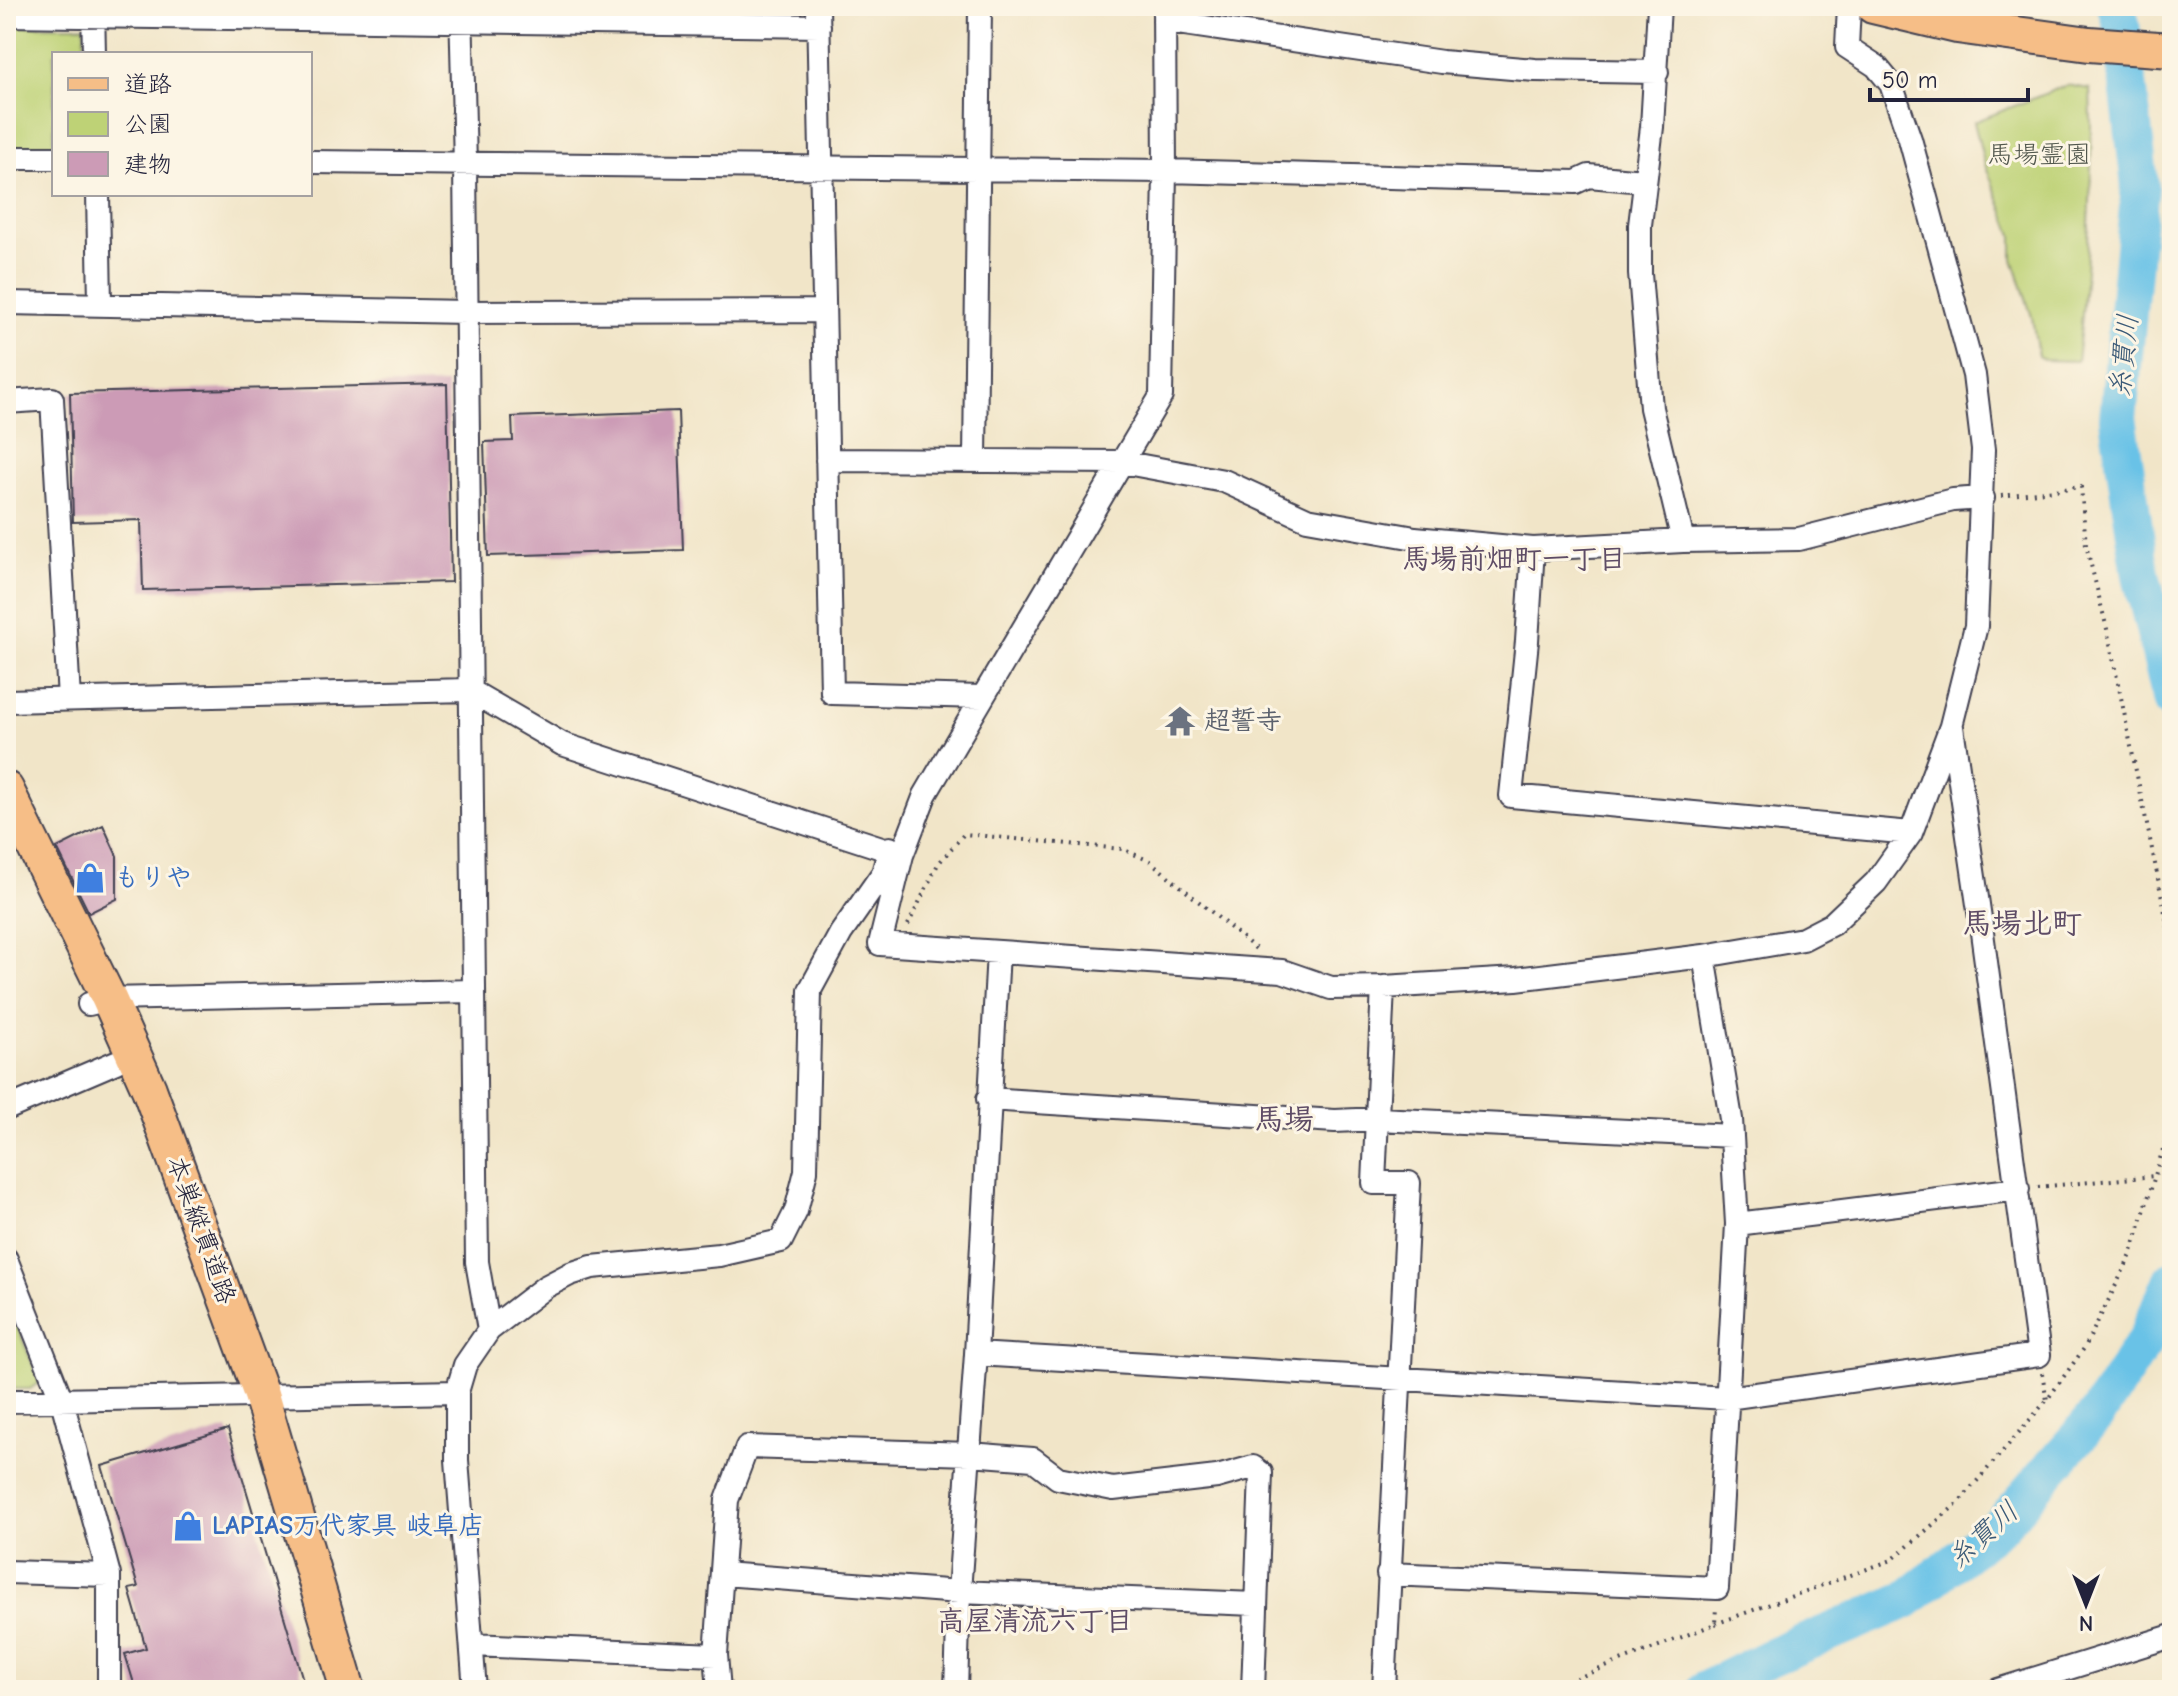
<svg xmlns="http://www.w3.org/2000/svg" width="2178" height="1696" font-family="'Comic Neue','Klee One',sans-serif">
<rect width="100%" height="100%" fill="#fcf5e5"/>
<filter id="ink" filterUnits="userSpaceOnUse"><feTurbulence type="fractalNoise" baseFrequency=".0125" numOctaves="2"/><feDisplacementMap in="SourceGraphic" scale="16" xChannelSelector="R" yChannelSelector="G"/><feConvolveMatrix kernelMatrix="1 2 1 2 8 2 1 2 1" color-interpolation-filters="sRGB"/></filter>
<filter id="wash" filterUnits="userSpaceOnUse"><feTurbulence type="fractalNoise" baseFrequency=".006" numOctaves="4" result="noise"/><feDisplacementMap in="SourceGraphic" scale="32" xChannelSelector="R" yChannelSelector="G"/><feGaussianBlur stdDeviation="1.8" result="paint"/><feColorMatrix in="noise" values="0 0 0 0 0 0 0 0 0 0 0 0 0 0 0 0 0 1.4 0 .05"/><feComposite in="paint" operator="in"/></filter>
<g filter="url(#wash)">
<rect width="100%" height="100%" fill="#f1e5c8"/>
<path fill="#bed276" stroke="#707a58" stroke-width="2" d="M6,26H84L85,54H54V148L6,147Z
M2067,85L2090,89C2094,180 2088,269 2077,361L2045,360L2038,356L2032,317L2013,259V235L1984,162L1974,122Z
M6,1299L40,1382L30,1389H6Z"/>
<g fill="none" stroke-linecap="round" stroke-linejoin="round">
<path stroke="#69c2e7" stroke-width="38" d="M2116,6L2121,24L2140,186L2118,418L2141,575L2172,702
M1705,1690L1769,1658L1906,1600L2001,1525L2096,1416L2146,1339L2172,1280"/>
</g>
<g id="blocks">
<path fill="#cc9bb6" d="M447,384L451,582L143,590L141,520L73,522L70,393Z
M678,411L683,550L488,556L484,442L513,441L512,417Z
M103,825L117,856V899L89,913L57,848Z
M228,1429L306,1690H136L125,1654L146,1648L129,1589L138,1587L102,1466Z"/>
</g>
</g>
<g filter="url(#ink)">
<use href="#blocks" fill-opacity="0" stroke="#413f50" stroke-width="2"/>
<g fill="none" stroke-linecap="round" stroke-linejoin="round">
<g stroke="#413f50" stroke-width="26">
<path id="minor" d="M93,6L94,54
M461,6L465,165L477,1262L489,1330
M818,6L832,693L982,697
M1164,6L1165,171L1161,396L925,795L902,855L880,944L1282,971L1331,988L1383,987L1516,979L1704,956L1803,939L1832,924L1876,882L1911,833L1951,726L1976,626L1983,450L1974,375L1910,139L1891,84L1876,66L1847,47L1849,6
M1659,6L1652,127L1640,225V274L1651,408L1683,541
M6,15L819,26
M1164,21L1442,62L1535,70L1657,72
M6,158H54
M310,162L1165,171L1576,182L1589,176L1643,181
M98,194L100,303
M6,303L467,312L824,311
M6,402L52,399L69,699
M827,460L1121,462L1224,481L1307,519L1415,538L1533,549L1683,541L1799,539L1953,500L1983,498
M975,460L980,6
M1533,549L1527,641L1511,796L1911,833
M6,701L469,690L562,744L900,854
M998,952L976,1354L1727,1398L2039,1355L1981,925L1952,727
M1383,987L1374,1183H1409L1384,1690
M89,1004L109,999L474,991
M988,1099L1335,1121L1378,1119L1732,1136
M6,1109L116,1062
M1737,1224L2018,1189
M6,1259L62,1401L109,1575V1690
M6,1401L457,1392
M6,1572L109,1575
M723,1574L959,1592L1255,1604
M1388,1574L1717,1588L1737,1224L1731,1119L1704,956
M472,1645L716,1655
M475,1690L457,1460V1392L465,1365L489,1330L545,1287L570,1274L592,1267L719,1255L781,1241L796,1211L806,1171L810,990L841,933L883,873L890,848
M719,1690L716,1655L727,1500L747,1447L970,1454L1033,1459L1058,1478L1113,1489L1217,1477L1253,1467L1261,1473L1253,1690
M956,1690L959,1592L976,1354
M1998,1690L2172,1636"/>
</g>
<g stroke="#413f50" stroke-width="38">
<path id="primary" d="M1873,6L1957,26L2089,44L2172,50
M6,789L109,999L149,1089L261,1395L348,1690"/>
</g>
<path stroke="#413f50" stroke-width="4" stroke-dasharray="2 6" stroke-linecap="butt" d="M2001,496L2081,487L2086,545L2107,629L2172,947
M908,925L938,864L964,834L1122,849L1150,861L1256,949
M2038,1187L2155,1176
M6,1361L13,1376H6
M2042,1373L2047,1400L2085,1347L2131,1255L2172,1119
M1715,1624L1892,1560L1958,1503L2047,1400
M1555,1690L1572,1680L1715,1624L1716,1607"/>
<use href="#minor" stroke="#fff" stroke-width="22"/>
<use href="#primary" stroke="#f6be87" stroke-width="34"/>
</g>
</g>
<defs>
<g id="temple-bare" transform="scale(2.4)"><path d="M0-6L5-2H3V0L6.5 2.5H4V6H1.5V3h-3V6H-4V2.5H-6.5L-3 0V-2H-5Z" fill="#6b7280" stroke="#fcf5e5" stroke-width="2.5" paint-order="stroke"/></g>
<g id="shop-bare" transform="scale(2.4)"><path d="M-5-2.5h2.3a2.7 3.5 0 0 1 5.4 0H5L5.5 6h-11ZM-1.5-2.5h3a1.5 2.3 0 0 0-3 0Z" fill="#3f7fe0" stroke="#fcf5e5" stroke-width="2.5" paint-order="stroke"/></g>
</defs>
<g fill-rule="evenodd">
<use href="#temple-bare" x="1180" y="721"/>
<use href="#shop-bare" x="90" y="878"/>
<use href="#shop-bare" x="188" y="1526"/>
</g>
<g text-anchor="middle" dominant-baseline="central" stroke-width="6" stroke-linejoin="round" paint-order="stroke">
<g font-size="26" fill="#51574d" stroke="#fcf5e5">
<text x="2039" y="155">馬場霊園</text>
</g>
<g font-size="26" font-weight="bold" fill="#5b616d" stroke="#fcf5e5" text-anchor="start">
<text x="1204" y="721">超誓寺</text>
</g>
<g font-size="26" font-weight="bold" fill="#366cbe" stroke="#fcf5e5" text-anchor="start">
<text x="114" y="878">もりや</text>
<text x="212" y="1526">LAPIAS万代家具 岐阜店</text>
</g>
<g font-size="26" fill="#22223b" stroke="#fcf5e5">
<text transform="translate(201 1230) rotate(70)">本巣縦貫道路</text>
</g>
<g font-size="28" font-style="italic" fill="#3b5a77" stroke="#fcf5e5">
<text transform="translate(2124 356) rotate(-84)">糸貫川</text>
<text transform="translate(1983 1535) rotate(-42)">糸貫川</text>
</g>
<g font-size="28" font-weight="bold" fill="#5e4c66" stroke="#fcf5e5">
<text x="1514" y="559">馬場前畑町一丁目</text>
<text x="1035" y="1621">高屋清流六丁目</text>
</g>
<g font-size="30" font-weight="bold" fill="#5e4c66" stroke="#fcf5e5">
<text x="2022" y="923">馬場北町</text>
<text x="1284" y="1119">馬場</text>
</g>
</g>
<rect width="2178" height="1696" fill="none" stroke="#fcf5e5" stroke-width="32"/>
<rect x="52" y="52" width="260" height="144" fill="#fcf5e5" stroke="#a5a1a1" stroke-width="2"/>
<rect x="68" y="78" width="40" height="12" fill="#f6be87" stroke="#a5a1a1" stroke-width="2"/>
<text x="124" y="92" font-size="24" fill="#22223b">道路</text>
<rect x="68" y="112" width="40" height="24" fill="#bed276" stroke="#a5a1a1" stroke-width="2"/>
<text x="124" y="132" font-size="24" fill="#22223b">公園</text>
<rect x="68" y="152" width="40" height="24" fill="#cc9bb6" stroke="#a5a1a1" stroke-width="2"/>
<text x="124" y="172" font-size="24" fill="#22223b">建物</text>
<g transform="translate(2086 1604) rotate(180)" stroke="#fcf5e5" stroke-width="6" paint-order="stroke">
<path d="M0-6L14 30L0 20L-14 30Z" fill="#22223b"/>
<text y="-12" font-size="22" font-weight="bold" text-anchor="middle" fill="#22223b">N</text>
</g>
<path d="M1870 88v12h158v-12" fill="none" stroke="#22223b" stroke-width="4"/>
<text x="1882" y="88" font-size="24" fill="#22223b" stroke="#fcf5e5" stroke-width="6" paint-order="stroke">50 m</text>
</svg>
